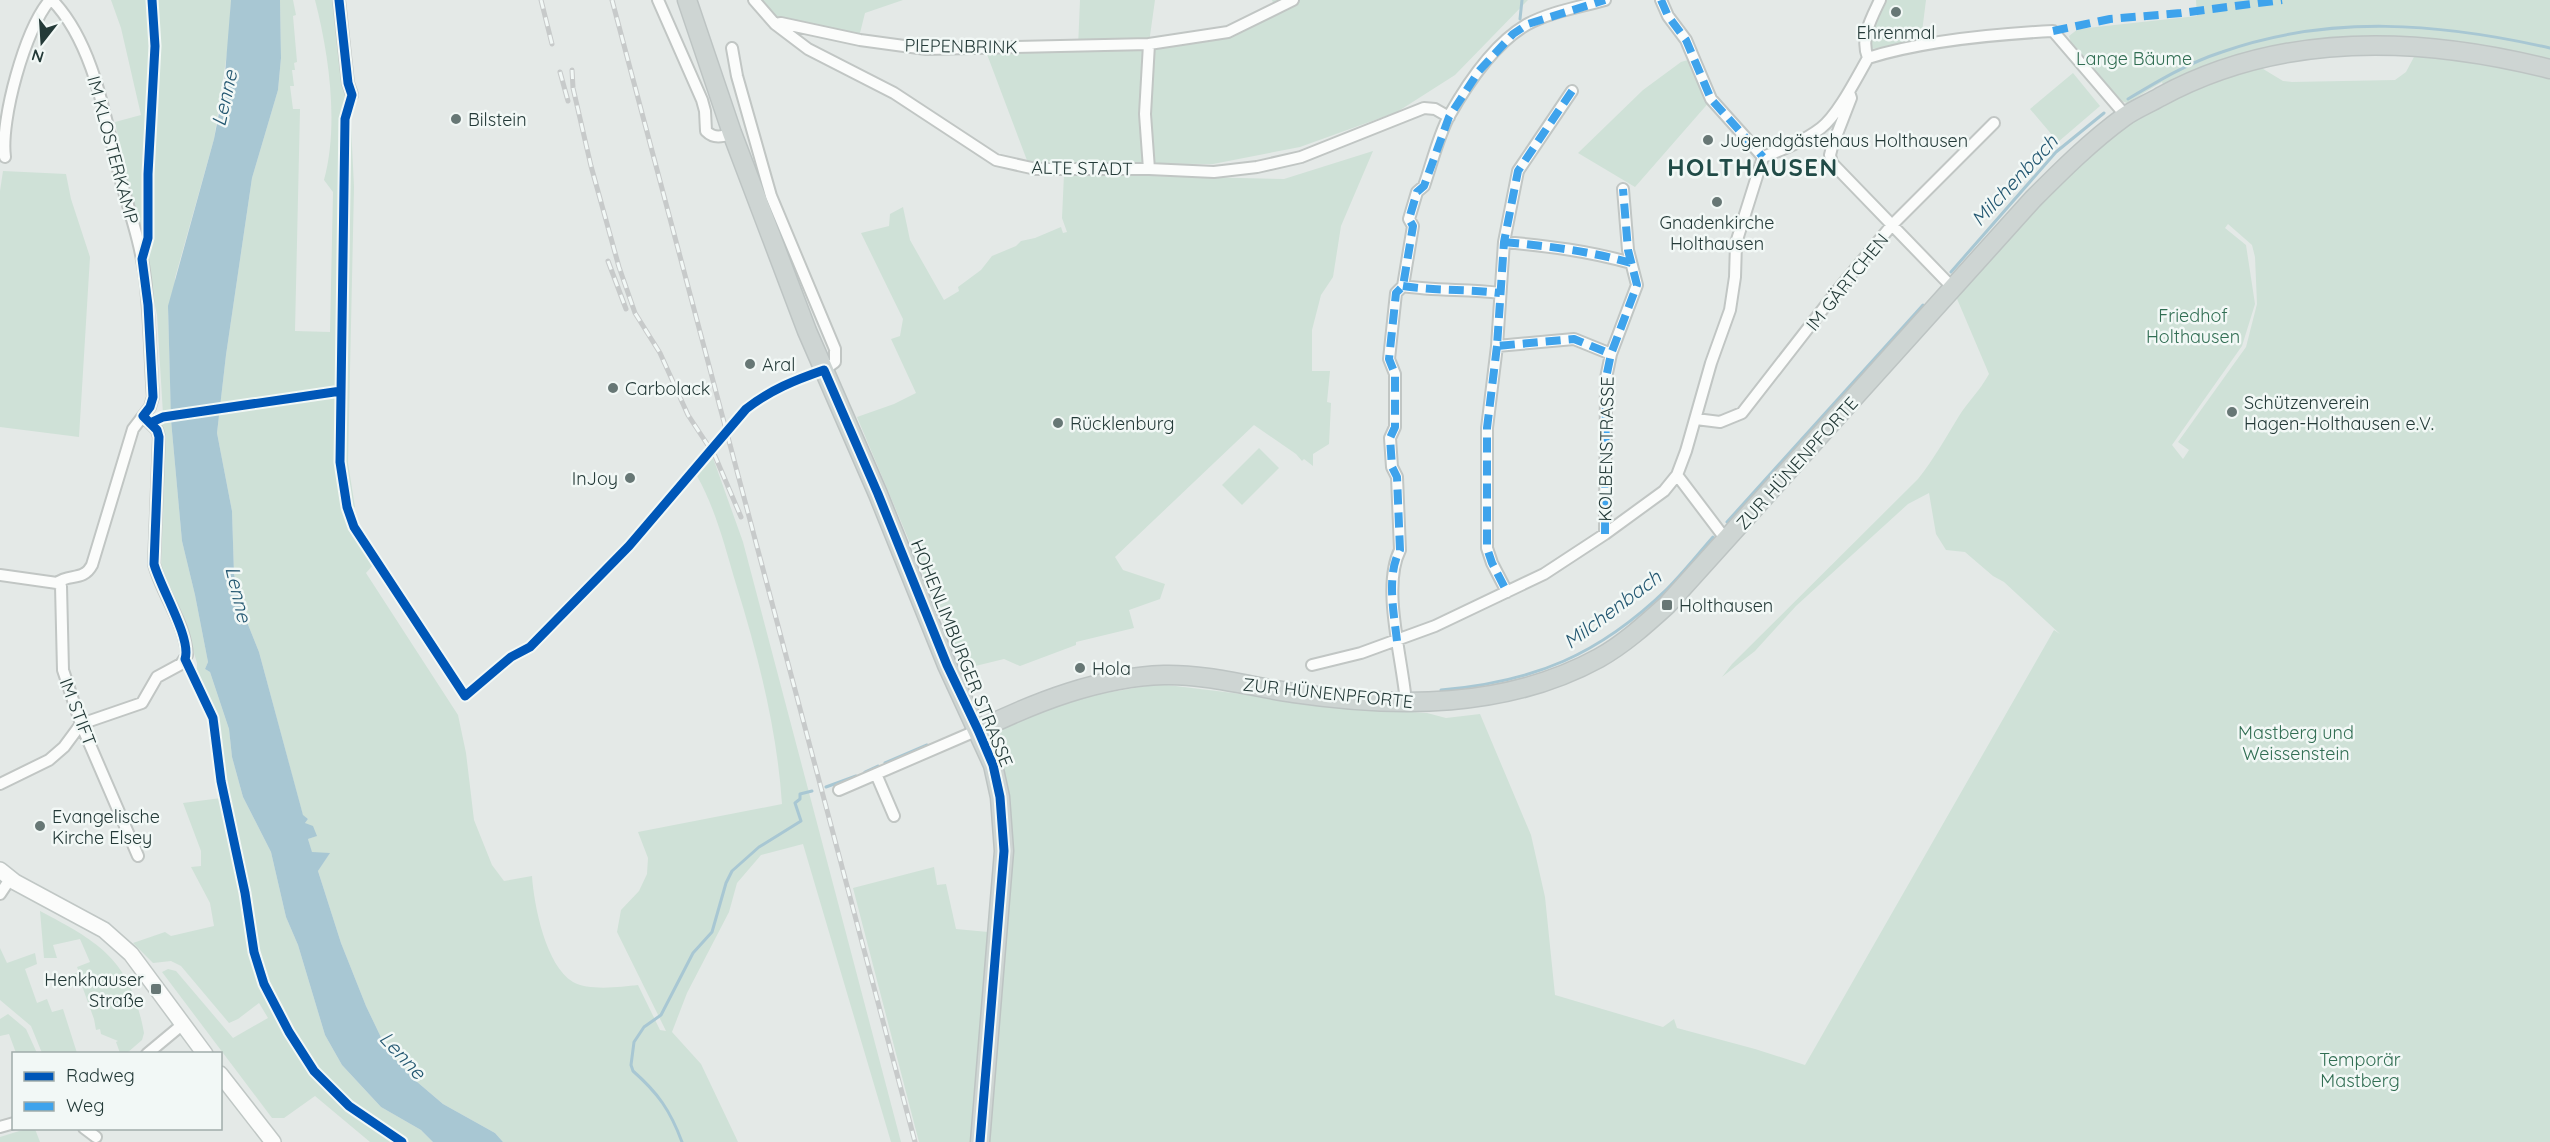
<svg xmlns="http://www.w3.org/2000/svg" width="2550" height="1142" font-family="Quicksand,sans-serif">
<rect width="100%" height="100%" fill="#e4e9e7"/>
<path fill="#cfe1d7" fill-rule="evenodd" d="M111,0H231L229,40L214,139L175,278L173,322L168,309L171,411L163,414L157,315L115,122L141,115L121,28Z
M280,0H293L296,15L293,16L297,62L294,63L295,70H292L294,86H290L293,109H300L295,331L330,332L333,192L324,180C339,125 329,54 315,0H335L343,90L350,104L354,187L348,463L355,507L346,514L374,564L366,573L458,715L466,753L474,820L492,865L504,881L532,876C534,906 546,966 573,982C589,991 620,987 638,985L660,1030L666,1031L617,932L621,910L639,891L647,874L648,858L638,832L782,804C777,729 758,655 736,584C725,547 716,510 697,476L713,458L743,542L901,1142H891L803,844L761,855L737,883L729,912L687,993L672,1032L701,1064L738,1142H503L495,1133L443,1104L416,1081L388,1052L366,1006L341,943L318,871L329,854L312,853L308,839L316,836L305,823L308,819L303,816L259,652L241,607L234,574L232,511L217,433L226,355L252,178L278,90L281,58Z
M762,0H903L865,13L859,37L784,20L775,16Z
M1080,0H1155L1149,43L1228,32L1275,8L1272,0H1528L1455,75L1397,112L1300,147L1213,164L1028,163L985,49L1078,48Z
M1884,0H1926L1921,40L1872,49L1868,40Z
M2196,0H2550V61L2463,45L2250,61L2283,81L2292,82L2395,80L2406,72L2415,55H2440L2550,77V1142H990L992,1049L1008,813L999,726L1015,718L1099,694L1159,684L1365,709L1427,713L1446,718L1480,714L1531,835L1545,897L1555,995L1663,1027L1674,1019L1677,1028L1755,1049L1805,1065L2054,630L2060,634L2004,582L1993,576L1965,552L1946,550L1936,534L1929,493L1908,504L1796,606L1755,651L1722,677L1732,664L1918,479C1934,459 1946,437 1959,416C1969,400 1979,392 1989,374L1952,287L2033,199L2166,94L2162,82L2127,103L2121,101L2071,43L2069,36L2078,29L2197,16ZM2228,224L2252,245L2255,257L2257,304L2246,347L2178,442L2189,450L2183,459L2172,445L2242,346L2255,304L2246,245L2225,228Z
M1688,60L1711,100L1635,187L1578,153L1643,90L1681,62Z
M2073,73L2100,106L2058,142L2030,109Z
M1373,151L1341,226L1333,277L1321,295L1312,330V371H1330L1327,402L1331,403L1329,444L1313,454V466L1304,459L1302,461L1296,454L1254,425L1115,557L1123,570L1165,584L1160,599L1129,610L1134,628L1076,642V645L1020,666L1004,659L963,669L857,417L894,404L916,393L891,339L900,336L903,319L861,233L889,226L890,214L903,207L910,240L944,300L959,291L958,287L981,270L992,256L1016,246L1021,241L1035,238L1061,227L1063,233L1067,232L1062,218L1064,174L1284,179Z
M3,171L66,174L71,199L90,257L79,437L0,427V191Z
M171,420L182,541L195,595L208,662L205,669L210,672L229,729L232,757L243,797L271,852L286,917L298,945L325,1035L342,1065L381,1107L421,1130L433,1142H370L315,1096L284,1118H272L162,972L168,969L176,971L233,1038L268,1018L259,1003L238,1019L229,1023L181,966L171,961L153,963L133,943L165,932L171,936L214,926L210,903L191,867L201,866V851L183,803L221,798L206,714L199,701L189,671L197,668V663L181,611L161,570L165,440L158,426L159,421Z
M1259,448L1279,468L1242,505L1222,485Z
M934,867L937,885L946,884L956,929L999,933L979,1142H919L853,888Z
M40,911C101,943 131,961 144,1033L142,1040L127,1053H120L116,1042L118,1041L101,1034L100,1029L96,1030L94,1019L81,983L74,986L69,975L79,972L77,967L90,962L80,939L53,945L57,958H44Z
M0,948L7,963L35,953L37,964L25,969L37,1003L47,999L52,1012L63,1009L77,1053H42L31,1026L0,1000Z
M8,1014L26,1029L37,1053H16L9,1034L0,1036V1019Z
M29,1128L35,1129L40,1142H0V1137Z"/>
<path fill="#a8c7d3" d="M231,0H280L281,58L278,90L252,178L226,355L217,433L232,511L234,574L241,607L259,652L303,815L308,819L305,823L313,826L317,836L308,839L312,852L330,853L318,871L341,943L366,1006L388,1052L416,1081L443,1104L495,1133L503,1142H433L421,1130L381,1107L342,1065L325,1035L298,945L286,917L271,852L243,797L232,757L229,729L210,672L205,669L208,662L195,595L182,541L171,420L168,306L214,139L224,87Z"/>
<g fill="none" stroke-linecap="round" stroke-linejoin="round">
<path stroke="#a8c7d3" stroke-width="3" d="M1520,19L1522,0
M2128,99C2158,81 2188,63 2222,52C2330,14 2440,23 2550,48
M1951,272L2056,152L2104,113
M1727,522L1923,305
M1441,690C1534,682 1599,655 1667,589C1683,573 1698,554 1713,537
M885,763L927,745
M865,772L878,766
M826,787L856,776
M682,1142C670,1110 658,1093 633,1071L631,1065L634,1042L644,1027L661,1015L693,953L712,932L726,883L732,871L759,847L801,821L795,803L800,799V794L812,791"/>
<g stroke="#c1c6c4" stroke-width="14">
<path id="minor" d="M339,0L348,83L352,95
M658,0L702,100L705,111L706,131C714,139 722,137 732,133
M754,0L775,24L808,49L894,93L996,160L1036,169H1149L1214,172L1257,167L1301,157L1424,108L1435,109L1449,117
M1661,0L1668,16L1686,40L1711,99L1763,157
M775,24L781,23L860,40L926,49L1149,44
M732,48L737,76L771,196L835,349V362L824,370
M1868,58C1922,41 1996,34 2053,31L2126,116
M1868,58C1860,38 1871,19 1880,0
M1572,91L1518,171L1504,242L1497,346L1574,339L1611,354
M1849,92L1851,98L1832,147L1830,155L1832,163L1952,287
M5,157C0,120 25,29 50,0
M1149,169L1145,114L1149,44L1228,32L1293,0
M1504,242C1548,246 1589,251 1631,263
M1403,286C1435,291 1467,289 1500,293
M1497,346L1487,428V548L1492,563L1507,592
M1696,419L1720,422L1742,413L1837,291L1892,225L1994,123
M1677,475L1727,541
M1605,534L1606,378L1611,354L1637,285L1628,250L1623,189
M0,575L57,583L61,586L63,670L81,724L138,856
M57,583C69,573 83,582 92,565L133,429L143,416
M1312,665L1361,653L1435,626L1544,574L1605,534L1664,491L1677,475L1686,451L1711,363L1730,310L1735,277L1736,243L1763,157C1784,149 1804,141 1821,128C1838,115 1857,77 1868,58
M1406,703C1403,661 1381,587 1400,550L1397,477L1392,467L1390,438L1395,427V374L1389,359L1396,293L1403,286L1413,226L1409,219L1417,192L1424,186C1432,163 1438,137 1449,116C1467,84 1494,44 1526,25C1549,12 1580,7 1605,0
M876,774L894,816
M0,784L49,760L64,747L81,724L142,703L157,677L181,664L187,655C185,622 162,595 154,564L159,437L157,430L143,416L150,407L153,397C150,358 150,318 145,278C141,245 130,213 121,181C106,123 95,44 52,0
M839,790L978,730
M0,894L10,879
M147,1054L183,1024
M0,1127L14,1123
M84,1128L96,1137"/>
</g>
<g stroke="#c0c7c5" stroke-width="18">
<path id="secondary" d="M0,870L15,882L104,930L131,954L205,1054
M220,1074L273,1142"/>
</g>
<g stroke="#bdc4c3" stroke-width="21">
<path id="primary" d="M687,0L732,133L807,331L878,494L947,665L993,765L1000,797L1004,851L980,1142
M978,730C1036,702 1099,677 1164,675C1207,674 1252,687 1294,693C1397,708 1506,709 1599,658C1624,644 1646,624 1667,605L2033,199C2062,170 2091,141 2124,117C2135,109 2148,104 2160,97C2281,31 2419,36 2550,69"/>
</g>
<use href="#minor" stroke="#fbfcfb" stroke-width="10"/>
<use href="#secondary" stroke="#fbfcfb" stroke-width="15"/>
<use href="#primary" stroke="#ced5d3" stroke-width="18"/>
<g stroke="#c7caca" stroke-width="5">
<path id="rail" d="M541,0L552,44
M612,0L915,1142
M572,70L573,88L591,166L619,267L635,313L660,353L688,415L715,456L741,517
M560,72L568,101
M608,261L626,309"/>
</g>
<use href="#rail" stroke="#f2f8f6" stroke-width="3" stroke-dasharray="9" stroke-linecap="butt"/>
<path stroke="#3ea3ec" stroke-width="8" stroke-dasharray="15 8" stroke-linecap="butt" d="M1661,0L1668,16L1686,40L1711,99L1763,157
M2053,31L2110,19L2181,13L2282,0
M1572,91L1518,171L1504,242L1497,346L1574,339L1611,354
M1504,242C1548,246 1589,251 1631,263
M1403,286C1435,291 1467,289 1500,293
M1497,346L1487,428V548L1492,563L1507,592
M1605,534L1606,378L1611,354L1637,285L1628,250L1623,189
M1397,641C1394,614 1386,575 1400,550L1397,477L1392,467L1390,438L1395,427V374L1389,359L1396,293L1403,286L1413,226L1409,219L1417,192L1424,186L1449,117L1479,71L1513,34L1528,24L1605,0"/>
<g stroke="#f2f8f6" stroke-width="13">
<path id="cycleway" d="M152,0L155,46L148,174V238L142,259L148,305L153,397L150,407L143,416L157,430L159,437L154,564C160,587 192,639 185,659L213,718L221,781L245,893L254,952L264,984L289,1032L314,1071L349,1106L402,1142
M339,0L348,83L352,95L345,119L340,462L347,507L354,527L465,696L511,657L530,647L629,546L746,409C770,390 795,380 824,370L878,494L947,665L978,730L993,765L1000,797L1004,851L980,1142
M150,423L163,417L341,391"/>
</g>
<use href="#cycleway" stroke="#0057b8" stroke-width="9"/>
</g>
<g fill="#677775" stroke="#f2f8f6" stroke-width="2">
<circle cx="1896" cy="12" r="6"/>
<circle cx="456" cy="119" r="6"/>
<circle cx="1708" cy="140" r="6"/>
<circle cx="1717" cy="202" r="6"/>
<circle cx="750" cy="364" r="6"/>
<circle cx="613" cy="388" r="6"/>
<circle cx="2232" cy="412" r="6"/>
<circle cx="1058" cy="423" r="6"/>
<circle cx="630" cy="478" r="6"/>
<rect x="1661" y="599" width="12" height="12" rx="3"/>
<circle cx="1080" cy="668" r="6"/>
<circle cx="40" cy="826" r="6"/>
<rect x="150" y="983" width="12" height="12" rx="3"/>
</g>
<g text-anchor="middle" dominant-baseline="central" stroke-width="5" stroke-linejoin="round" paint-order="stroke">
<g font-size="18" fill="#243a38" stroke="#f2f8f6" text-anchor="start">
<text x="1896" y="32" text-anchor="middle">Ehrenmal</text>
<text x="468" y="119">Bilstein</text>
<text x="1720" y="140">Jugendgästehaus Holthausen</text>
<text x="1717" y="222" text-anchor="middle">Gnadenkirche<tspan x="1717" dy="21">Holthausen</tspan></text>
<text x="762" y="364">Aral</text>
<text x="625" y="388">Carbolack</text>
<text x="2244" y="402">Schützenverein<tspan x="2244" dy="21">Hagen-Holthausen e.V.</tspan></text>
<text x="1070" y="423">Rücklenburg</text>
<text x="618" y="478" text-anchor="end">InJoy</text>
<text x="1679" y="605">Holthausen</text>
<text x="1092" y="668">Hola</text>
<text x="52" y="816">Evangelische<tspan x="52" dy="21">Kirche Elsey</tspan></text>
<text x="144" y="979" text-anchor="end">Henkhauser<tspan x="144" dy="21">Straße</tspan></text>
</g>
<g font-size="18" fill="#243a38" stroke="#f2f8f6">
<text transform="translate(961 46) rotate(1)">PIEPENBRINK</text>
<text transform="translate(113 150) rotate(75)">IM KLOSTERKAMP</text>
<text transform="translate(1082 168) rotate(1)">ALTE STADT</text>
<text transform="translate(1847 282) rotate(-51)">IM GÄRTCHEN</text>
<text transform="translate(1606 449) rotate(-89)">KOLBENSTRASSE</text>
<text transform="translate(1797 463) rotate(-48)">ZUR HÜNENPFORTE</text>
<text transform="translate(962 653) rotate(68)">HOHENLIMBURGER STRASSE</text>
<text transform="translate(1328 693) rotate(6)">ZUR HÜNENPFORTE</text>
<text transform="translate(78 712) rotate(69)">IM STIFT</text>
</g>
<g font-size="18" fill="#316e53" stroke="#f2f8f6">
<text x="2134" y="58">Lange Bäume</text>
<text x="2193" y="315">Friedhof<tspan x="2193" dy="21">Holthausen</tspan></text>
<text x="2296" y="732">Mastberg und<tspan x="2296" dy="21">Weissenstein</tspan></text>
<text x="2360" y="1059">Temporär<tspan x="2360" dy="21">Mastberg</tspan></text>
</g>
<g font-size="20" font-style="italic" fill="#235771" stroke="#f2f8f6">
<text transform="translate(224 98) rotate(-77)">Lenne</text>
<text transform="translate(2014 180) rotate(-47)">Milchenbach</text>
<text transform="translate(239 594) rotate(77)">Lenne</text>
<text transform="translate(1612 609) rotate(-37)">Milchenbach</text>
<text transform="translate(403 1055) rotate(47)">Lenne</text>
</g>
<g font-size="24" font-weight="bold" letter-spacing="1.5" fill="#214b47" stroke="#f2f8f6">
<text x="1753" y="167">HOLTHAUSEN</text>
</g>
</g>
<rect x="12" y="1052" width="210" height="78" fill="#f2f8f6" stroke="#a0acaa" stroke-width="1.5"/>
<rect x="24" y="1072" width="30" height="9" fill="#0057b8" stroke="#a0acaa" stroke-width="1.5"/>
<text x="66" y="1082" font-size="18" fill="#243a38">Radweg</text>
<rect x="24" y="1102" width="30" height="9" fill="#3ea3ec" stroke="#a0acaa" stroke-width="1.5"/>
<text x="66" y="1112" font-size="18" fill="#243a38">Weg</text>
<g transform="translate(42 42) rotate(197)" stroke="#f2f8f6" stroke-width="4.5" paint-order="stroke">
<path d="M0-4.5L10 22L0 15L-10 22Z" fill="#243a38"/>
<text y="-9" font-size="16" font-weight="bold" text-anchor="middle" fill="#243a38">N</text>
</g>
</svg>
